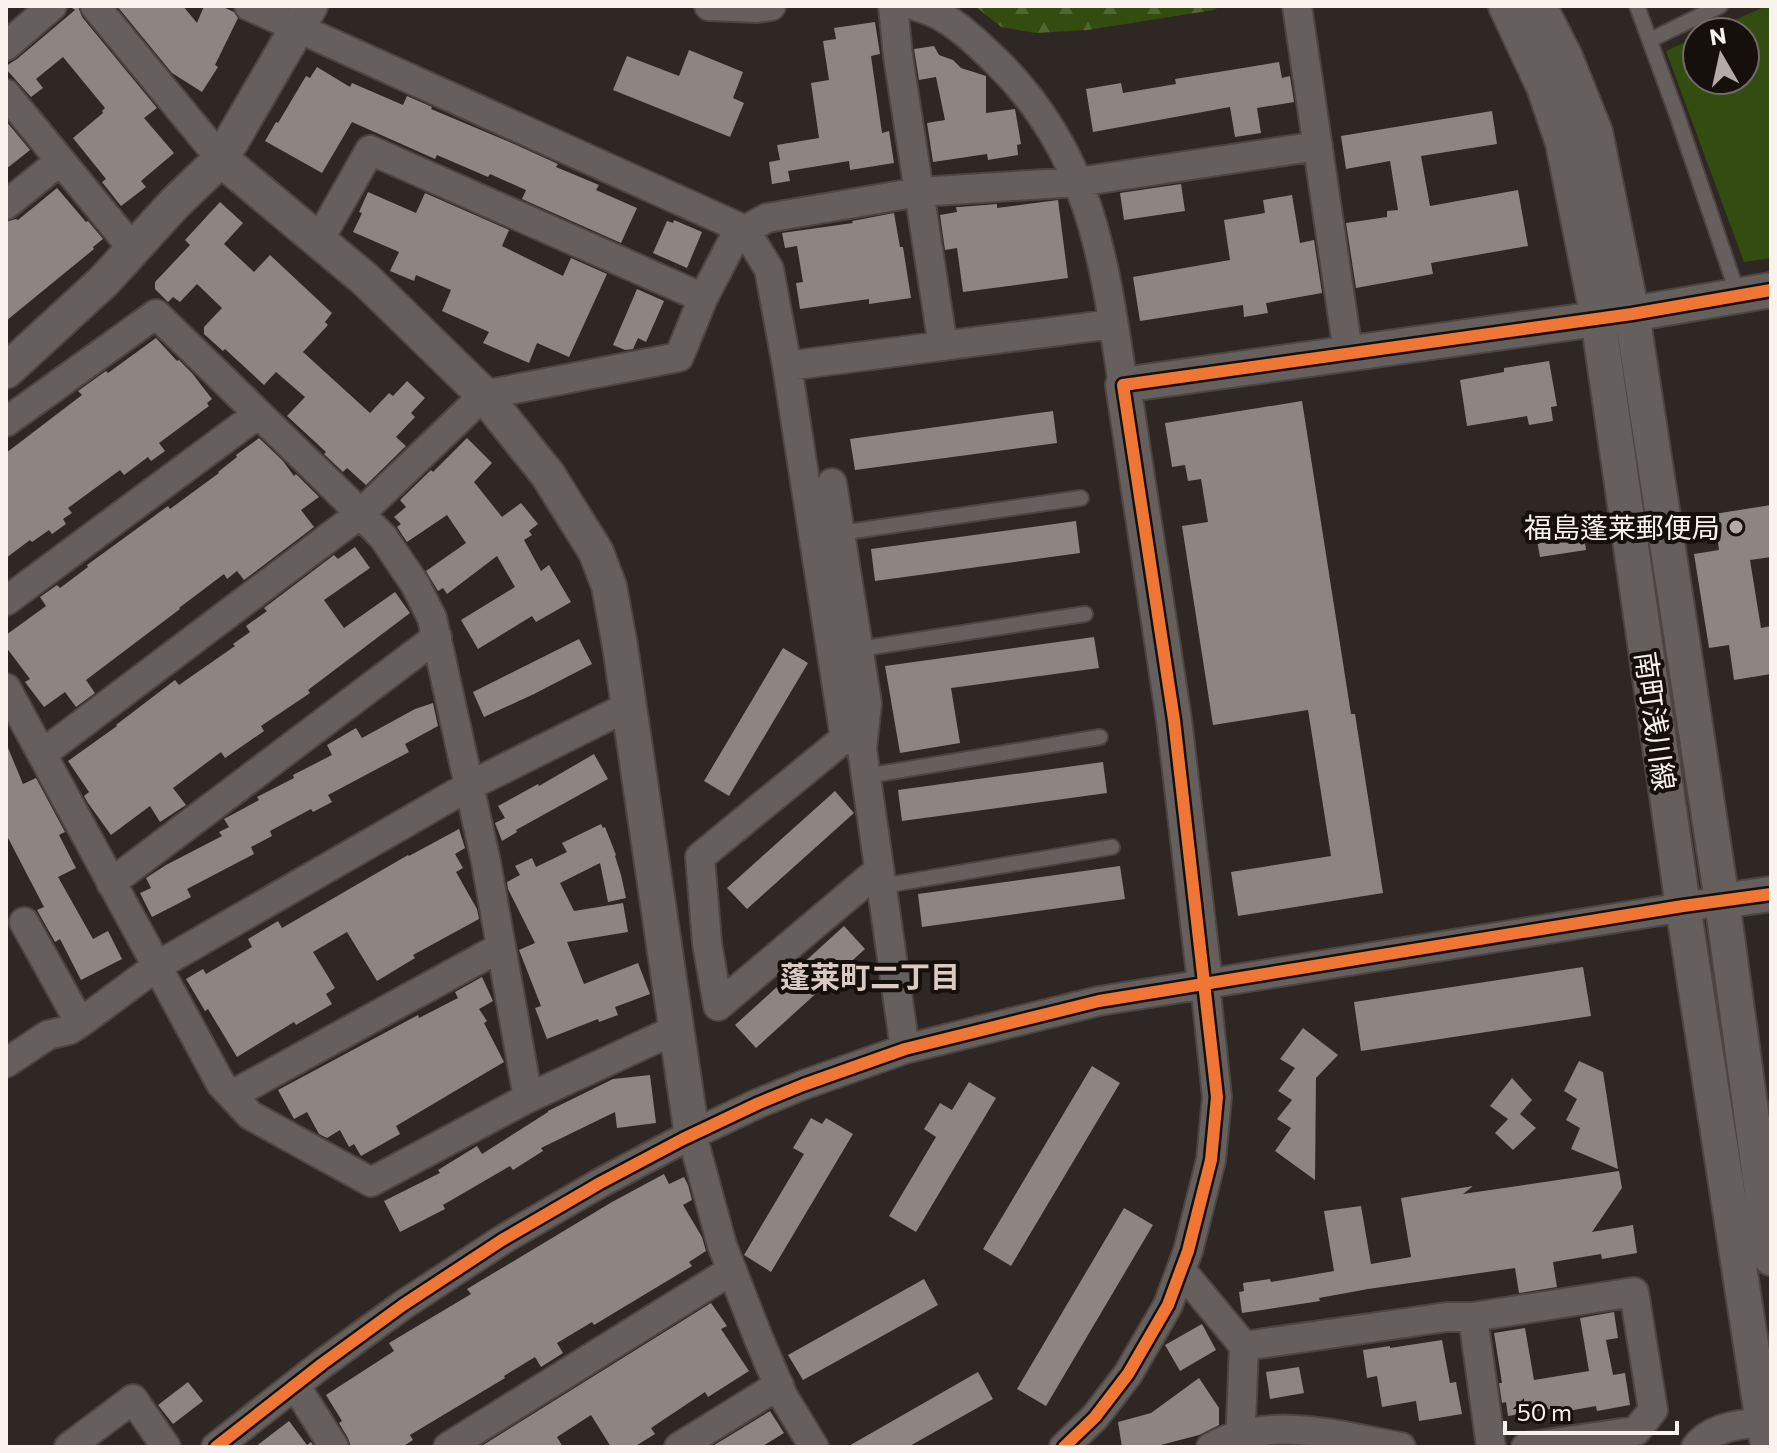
<svg xmlns="http://www.w3.org/2000/svg" width="1777" height="1453" font-family="Commissioner,'Noto Sans JP',sans-serif">
<defs>
<pattern id="forest-firs" width="22" height="20" patternUnits="userSpaceOnUse" patternTransform="scale(2)"><rect width="22" height="20" fill="#324d0f"/><path d="M5 1l3.5 6h-7zM16 11l3.5 6h-7z" fill="#516732"/></pattern>
</defs>
<rect width="100%" height="100%" fill="#2e2723"/>
<path fill="url(#forest-firs)" d="M975,6H1221L1214,10L1087,30L1035,33L1001,27Z"/>
<path fill="#324d0f" d="M1766,6H1771V258L1744,262L1666,51L1697,37V80H1745V32H1708Z"/>
<path fill="#8c8582" d="M69,6H78L82,17L157,108L144,118L174,153L141,181L146,187L121,206L102,182L106,179L73,138L103,113L102,111L105,108L63,57L36,79L43,88L31,97L6,69V66L17,59L75,10Z
M117,6H183L197,23L204,6H221L234,12L238,18L215,65L218,67L202,92L172,73Z
M875,22L880,54L871,56L882,133L889,131L894,163L850,170L849,161L788,171L790,181L772,184L769,162L780,160L777,145L819,138L811,83L829,80L823,41L836,39L834,28Z
M934,46L939,55L953,60L961,68L986,76V113L1015,109L1021,144L1017,145L1018,155L988,160L987,154L933,162L927,123L945,120L936,77L919,80L914,49Z
M689,50L743,72L733,98L744,103L730,137L613,90L627,56L679,76Z
M1279,62L1282,78L1290,76L1294,102L1257,108L1261,133L1235,137L1230,107L1093,132L1086,89L1121,83L1123,93L1176,84L1175,79Z
M317,67L350,87L352,83L403,105L407,96L432,107L431,109L514,144L558,164L556,167L599,185L596,190L637,208L621,243L522,199L526,190L490,174L488,177L437,155L435,159L352,122L322,173L265,141L276,122L278,123L306,76L310,78Z
M1492,111L1497,144L1421,156L1430,206L1518,190L1528,246L1431,263L1433,274L1356,288L1346,223L1387,217V211L1398,210L1390,161L1346,169L1341,136Z
M6,121L30,150L6,169Z
M1181,184L1185,211L1124,220L1120,193Z
M57,188L86,222L88,221L103,239L93,247L94,249L6,321V222L16,219L18,220Z
M368,192L416,213L425,193L509,230L502,246L563,276L571,258L607,274L569,357L537,343L529,363L483,343L489,332L442,311L451,290L416,275L414,281L390,271L399,252L353,232L362,213L359,212Z
M1292,195L1300,243L1314,240L1322,293L1266,303L1268,313L1244,317L1243,305L1140,321L1133,277L1230,260L1224,220L1265,213L1263,200Z
M1058,200L1068,278L963,292L957,248L945,250L940,215L957,212L956,207H959L997,204V208Z
M220,202L243,223L224,244L254,272L270,255L332,313L325,322L328,325L303,352L370,413L389,393L393,396L407,381L425,398L411,413L415,417L396,437L406,446L366,485L347,468L343,472L324,454L326,452L287,416L305,397L276,372L264,385L225,349L223,351L204,334V327L222,308L197,284L180,302L173,297L168,302L155,289V282L190,245L185,240Z
M894,213L900,247H903L911,298L869,304V299L800,309L796,283L803,282L797,246L785,248L782,233L853,223L852,221Z
M674,220L702,232L687,268L653,253L667,221L673,223Z
M637,289L664,301L646,342L638,338L633,349L625,350L613,345Z
M156,338L177,361L179,360L192,373L212,399L207,403L209,406L159,443L165,451L151,461L148,457L124,475L120,470L68,508L72,513L63,519L66,524L52,534L49,530L32,542L30,540L6,558V453L82,395L78,391L106,371L108,373Z
M1549,361L1557,406L1551,407L1553,421L1529,425L1527,416L1467,426L1460,380L1504,372V368Z
M1302,401L1351,714H1355L1383,893L1238,916L1231,872L1331,856L1308,710L1213,725L1182,526L1208,522L1201,479L1188,481L1185,465L1172,467L1165,423Z
M1053,411L1057,443L855,470L850,439Z
M259,438L283,461L294,476L296,474L319,497L301,510L314,527L244,580L237,571L227,579L224,574L179,608L180,609L86,680L95,693L76,707L65,692L44,707L25,682L30,679L6,647V635L46,606L40,597L57,585L60,588L88,567L87,565L168,506L170,509L219,473L218,472L237,457L236,455Z
M467,438L492,463L474,482L502,517L521,503L538,524L529,531L532,535L524,540L541,571L549,565L571,602L536,622L532,616L478,649L461,620L515,587L497,556L447,594L443,588L438,591L426,571L466,543L447,515L407,542L397,527L401,524L394,517L406,507L400,500L431,470L433,472Z
M1771,505V557L1750,560L1761,628L1771,626V674L1734,680L1729,645L1709,648L1694,554L1719,550L1714,514Z
M1581,516L1586,550L1540,557L1534,524Z
M1076,521L1080,553L875,581L871,549Z
M355,547L370,568L324,600L344,628L395,592L410,613L308,690L310,693L261,726L264,731L225,758L221,752L173,788L186,805L160,822L150,806L111,835L88,803L84,796L89,792L68,761L117,726L116,725L175,680L179,685L235,646L233,644L250,632L246,626L267,611L264,608L334,555L338,559Z
M1094,637L1099,668L951,688L960,743L900,753L885,666Z
M579,639L592,664L534,694L484,717L473,692Z
M783,648L808,663L729,796L704,781Z
M433,703L438,726L405,744L409,752L328,795L332,802L313,812L311,809L270,831L272,836L251,847L254,854L187,889L191,897L152,917L140,893L151,888L146,878L166,865L222,836L219,832L229,827L224,819L259,800L257,797L294,778L293,775L332,755L327,745L356,728L362,738L415,709Z
M6,743L23,784L36,778L65,832L59,835L76,868L58,877L93,939L108,931L122,959L81,980L60,939L55,942L37,910L44,907L6,834Z
M594,754L608,779L516,830L517,832L502,841L495,823L505,818L498,806L538,784L539,786Z
M1103,762L1107,793L902,821L898,790Z
M835,791L854,813L747,909L727,888Z
M601,824L603,828L605,827L616,855L615,856L621,875L626,898L608,902L600,863L560,883L574,911L623,903L628,932L567,942L584,984L638,963L650,994L615,1007L618,1015L599,1022L598,1019L547,1039L535,1008L541,1006L519,950L535,943L508,889L507,882L520,875L515,866L532,858L536,867L567,852L562,843Z
M459,829L465,848L455,854L463,868L456,872L477,909L479,919L413,955L415,958L377,981L347,932L313,952L335,988L326,994L332,1004L296,1025L294,1022L237,1057L208,1009L205,1011L186,979L203,969L206,974L252,947L248,939L278,921L282,928L408,855L409,856Z
M1120,866L1125,899L922,927L918,894Z
M844,926L865,949L756,1048L735,1025Z
M1583,967L1591,1016L1361,1051L1354,1002Z
M482,977L493,1001L479,1009L487,1021L484,1023L504,1062L396,1126L400,1134L361,1156L354,1144L349,1147L340,1130L327,1138L319,1134L307,1112L294,1119L278,1090L418,1015L419,1018L458,998L455,992Z
M1303,1028L1338,1055L1316,1078L1315,1180L1275,1151L1291,1128L1277,1119L1292,1100L1278,1091L1295,1068L1280,1059Z
M1579,1061L1603,1072L1618,1169L1571,1149L1580,1128L1566,1120L1577,1099L1564,1091Z
M1092,1066L1120,1083L1011,1266L983,1249Z
M650,1075L656,1123L617,1128L615,1112L541,1148L543,1151L513,1170L510,1166L443,1205L445,1209L400,1232L384,1201L440,1173L438,1170L477,1146L482,1154L548,1112V1111L613,1079Z
M1512,1078L1532,1100L1520,1114L1536,1128L1513,1150L1495,1133L1508,1119L1490,1106Z
M969,1082L996,1098L916,1232L889,1216L936,1137L924,1129L940,1103L952,1110Z
M811,1118L822,1124L826,1118L853,1134L771,1272L744,1255L804,1154L793,1148Z
M1619,1171L1622,1188L1592,1232L1633,1225L1637,1253L1602,1259L1601,1254L1553,1262L1557,1287L1519,1293L1515,1268L1368,1289L1319,1298L1320,1301L1242,1313L1239,1292L1244,1291L1243,1283L1270,1279L1271,1282L1334,1271L1324,1211L1361,1206L1371,1264L1411,1257L1401,1198L1473,1186L1463,1194Z
M664,1174L669,1184L684,1177L688,1185L692,1200L683,1205L702,1237L706,1251L689,1262L692,1266L594,1325L592,1322L557,1343L563,1353L541,1367L535,1357L504,1376L505,1378L410,1435L413,1440L402,1447H351L348,1438L339,1423L342,1421L326,1395L394,1351L389,1343L471,1294L467,1289L612,1202Z
M1124,1208L1153,1225L1046,1406L1017,1389Z
M924,1279L938,1305L803,1380L788,1355Z
M711,1303L727,1326L721,1329L749,1371L708,1397L705,1392L651,1428L655,1434L634,1447H611L591,1415L557,1437L563,1447H480Z
M1614,1312L1618,1338L1606,1340L1613,1375L1625,1373L1630,1405L1597,1411L1596,1406L1551,1414L1550,1409L1508,1416L1506,1402L1502,1403L1499,1383H1502L1494,1333L1525,1328L1534,1380L1589,1371L1580,1318Z
M1202,1324L1216,1350L1180,1371L1165,1345Z
M1442,1340L1450,1383L1456,1382L1462,1414L1419,1421L1416,1401L1382,1407L1377,1376L1367,1378L1363,1350L1390,1346V1348Z
M1299,1367L1304,1393L1270,1399L1266,1372Z
M978,1372L993,1399L908,1447H847Z
M1199,1378L1219,1408V1425L1199,1435L1153,1447H1122L1118,1422L1151,1413Z
M188,1382L203,1401L173,1424L158,1405Z
M770,1411L784,1433L761,1447H711Z
M289,1421L307,1445L311,1442L314,1447H255Z"/>
<g fill="none" stroke-linecap="round" stroke-linejoin="round">
<g stroke="#4c4542" stroke-width="18">
<path id="service" d="M1637,6L1677,115L1738,295
M1650,40L1720,6
M840,533L1081,498
M859,649L1085,614
M866,776L1100,737
M882,886L1112,847"/>
</g>
<g stroke="#4c4542" stroke-width="32">
<path id="minor" d="M95,6L221,159
M249,6L745,230L769,269L787,366L1113,324
M709,6L757,8L771,6
M893,6L898,56L943,346
M916,6C924,9 932,11 939,15C960,26 979,45 996,61C1092,155 1104,260 1123,385
M1297,6L1348,352
M6,46L52,6
M6,94L133,249
M6,205L60,161
M319,240L370,150L703,298
M787,366L845,738
M6,422L156,314L346,499L383,537L415,584L432,618L486,862L528,1098
M832,483L867,703L862,749L905,1049
M6,601L258,414
M6,688L221,1084L250,1115L371,1182L528,1098L677,1029
M863,737L845,738L700,857L707,943L718,1006L879,870
M42,754L360,514L484,395L679,357L703,298L736,235L767,218L919,192L1078,182L1318,146
M111,883L437,637
M24,922L80,1023
M6,1063L48,1035L69,1030L80,1023L157,966L469,786L629,706
M232,1095L501,947
M692,1135L722,1245L758,1337L783,1396L814,1447
M1181,1270L1244,1346L1447,1317H1473L1634,1292L1653,1410L1636,1431L1526,1447
M1473,1317L1491,1447
M295,1385L334,1447
M69,1447L133,1399L166,1447
M216,1447L322,1364L403,1305L502,1240L600,1183L683,1139L759,1103L803,1085L905,1049L1099,1001L1722,901
M448,1447L732,1270
M679,1447L779,1385
M1064,1447L1095,1417L1128,1374L1168,1305L1188,1251L1211,1160L1217,1097L1205,983
M1211,1447C1272,1414 1338,1436 1401,1447
M1240,1447L1244,1346
M1696,1447C1713,1425 1745,1424 1771,1421"/>
</g>
<g stroke="#4c4542" stroke-width="38">
<path id="tertiary" d="M1506,6L1544,87L1563,143L1598,318L1683,906L1763,1422L1769,1447
M1539,6L1565,57L1595,132L1632,314L1722,901L1771,1258
M221,159L366,280L484,395L548,475L596,552L609,586L620,646L692,1135
M6,371L104,281L175,203L221,159L310,6
M1722,901L1771,894
M1205,983L1174,720L1123,385L1632,314L1771,290"/>
</g>
<use href="#service" stroke="#65605d" stroke-width="14"/>
<use href="#minor" stroke="#65605d" stroke-width="28"/>
<use href="#tertiary" stroke="#65605d" stroke-width="34"/>
<g stroke="#16100d" stroke-width="17">
<path id="cycleway" d="M216,1447L322,1364L403,1305L502,1240L600,1183L683,1139L759,1103L803,1085L905,1049L1099,1001L1683,906L1771,894
M1064,1447L1095,1417L1128,1374L1168,1305L1188,1251L1211,1160L1217,1097L1174,720L1123,385L1632,314L1771,290"/>
</g>
<use href="#cycleway" stroke="#f07635" stroke-width="12"/>
</g>
<circle fill="#b3aba6" stroke="#16100d" stroke-width="3" cx="1736" cy="527" r="8"/>
<g text-anchor="middle" dominant-baseline="central" stroke-width="8" stroke-linejoin="round" paint-order="stroke">
<g font-size="28" fill="#faf2ed" stroke="#16100d" text-anchor="end">
<text x="1720" y="527">福島蓬莱郵便局</text>
</g>
<g font-size="28" fill="#faf2ed" stroke="#16100d">
<text transform="translate(1656 721) rotate(82)">南町浅川線</text>
</g>
<g font-size="30" font-weight="bold" fill="#dacbc2" stroke="#16100d">
<text x="870" y="975">蓬莱町二丁目</text>
</g>
</g>
<rect width="1777" height="1453" fill="none" stroke="#faf2ed" stroke-width="16"/>
<g transform="translate(1721 56) rotate(351)"><circle r="38" fill="#16100d" stroke="#716a67" stroke-width="2"/>
<path d="M0-6L14 30L0 20L-14 30Z" fill="#b3aba6"/>
<text y="-12" font-size="22" font-weight="bold" text-anchor="middle" fill="#faf2ed">N</text>
</g>
<path d="M1505 1421v12h172v-12" fill="none" stroke="#faf2ed" stroke-width="4"/>
<text x="1517" y="1421" font-size="24" fill="#faf2ed" stroke="#16100d" stroke-width="6" paint-order="stroke">50 m</text>
</svg>
